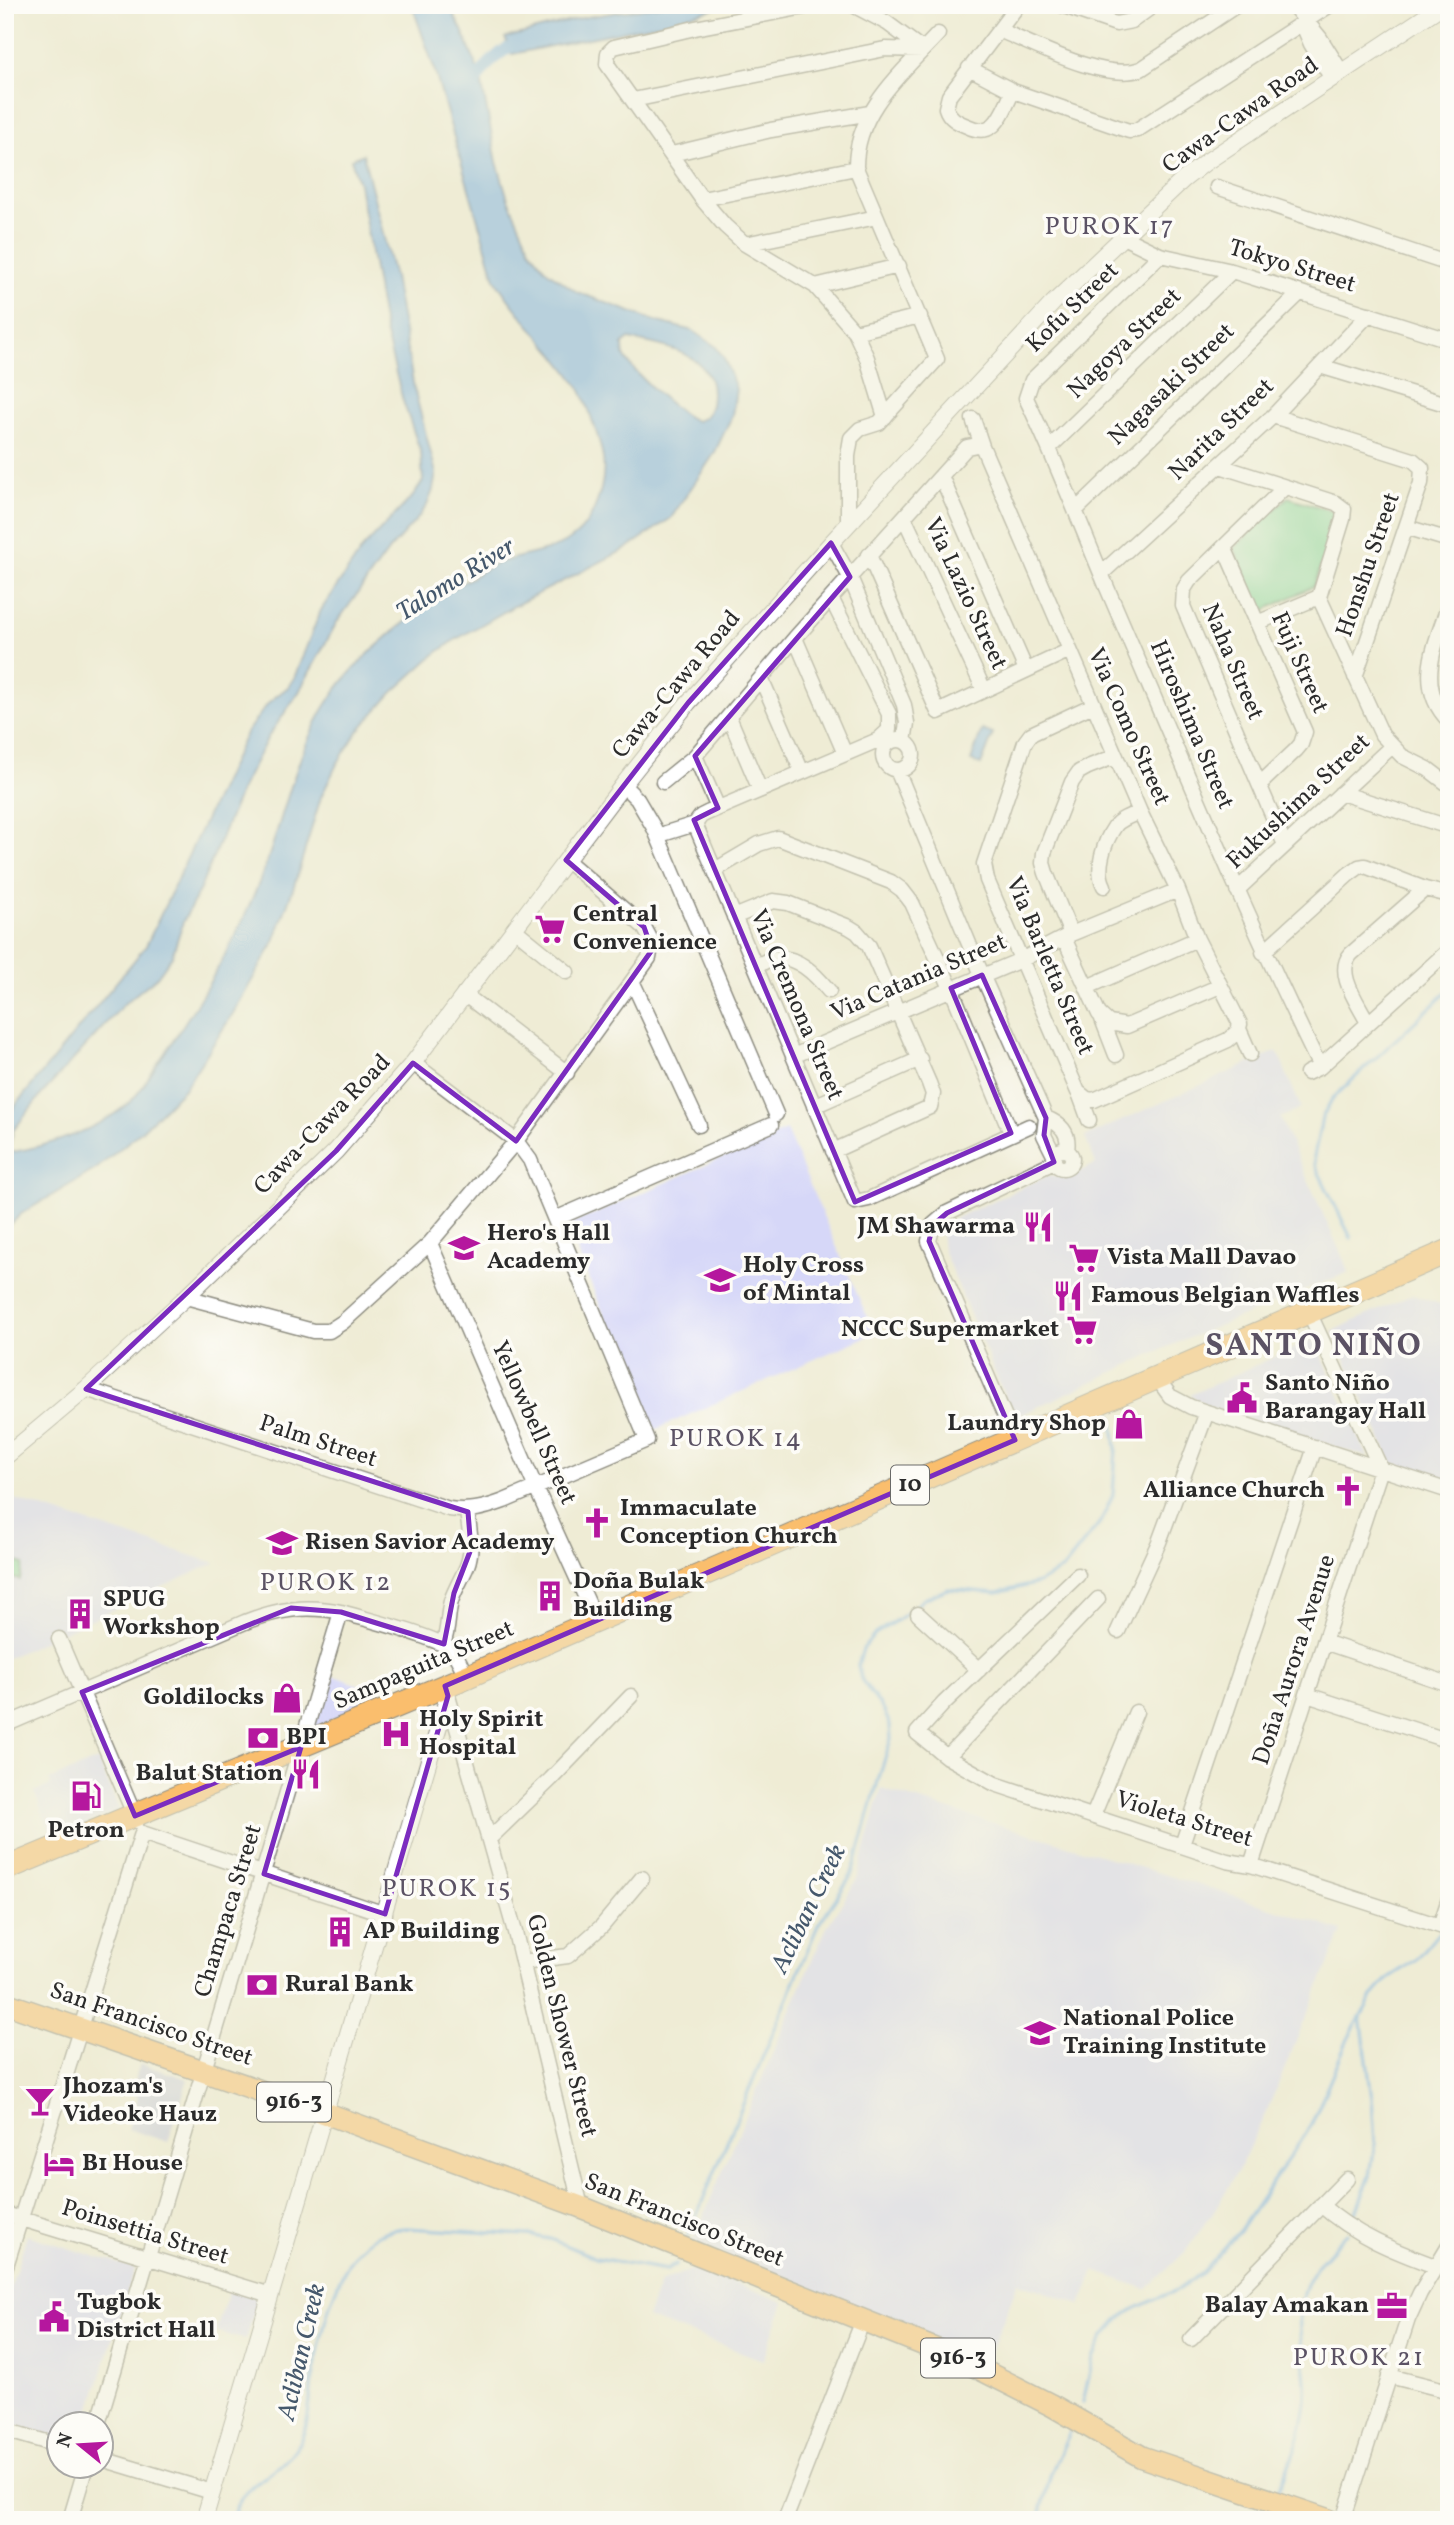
<svg xmlns="http://www.w3.org/2000/svg" width="1454" height="2525" font-family="Vollkorn,serif">
<rect width="100%" height="100%" fill="#fdfcf7"/>
<filter id="ink" filterUnits="userSpaceOnUse"><feTurbulence type="fractalNoise" baseFrequency=".0143" numOctaves="2"/><feDisplacementMap in="SourceGraphic" scale="14" xChannelSelector="R" yChannelSelector="G"/><feConvolveMatrix kernelMatrix="1 2 1 2 8 2 1 2 1" color-interpolation-filters="sRGB"/></filter>
<filter id="wash" filterUnits="userSpaceOnUse"><feTurbulence type="fractalNoise" baseFrequency=".00686" numOctaves="4" result="noise"/><feDisplacementMap in="SourceGraphic" scale="28" xChannelSelector="R" yChannelSelector="G"/><feGaussianBlur stdDeviation="1.57" result="paint"/><feColorMatrix in="noise" values="0 0 0 0 0 0 0 0 0 0 0 0 0 0 0 0 0 1.4 0 .05"/><feComposite in="paint" operator="in"/></filter>
<g filter="url(#wash)">
<rect width="100%" height="100%" fill="#efecd5"/>
<path fill="#d6d7f8" d="M1277,1051L1301,1108L1280,1118L1349,1272L1162,1349L1014,1418L943,1250L941,1232L945,1226L953,1219L1049,1175L1065,1178L1096,1164L1085,1137Z
M786,1130L874,1333L652,1431L567,1226Z
M1412,1295L1449,1307V1482L1392,1463L1332,1331Z
M1314,1339L1368,1457L1210,1407L1190,1395Z
M5,1496L215,1563L5,1659Z
M329,1674L389,1696L312,1729Z
M98,1760L119,1810L53,1838L34,1792L51,1785L49,1780Z
M881,1789L1202,1886L1342,1931L1269,2106L1238,2171L1212,2214L1185,2252L1146,2289L1095,2271L1081,2305L1018,2282L987,2361L692,2243L812,1960L827,1927L857,1879Z
M27,2235L135,2269L86,2423L60,2424L59,2439L5,2422V2305Z
M696,2268L784,2302L763,2360L647,2318L660,2282Z
M229,2289L258,2298L246,2340L216,2331Z"/>
<path fill="#bec2dd" d="M140,2064L188,2079L168,2142L128,2129L138,2097L132,2087Z"/>
<path fill="#7cd498" stroke="#548062" stroke-width="2" d="M1288,497L1339,513L1314,586L1261,612L1234,548Z
M5,1559L24,1564L20,1580L5,1576Z"/>
<path fill="#75ade4" stroke="#506c88" stroke-width="2" fill-rule="evenodd" d="M412,5H448L462,30L480,75L497,162L508,199L530,249L546,270L577,292L655,321L693,331L715,346L724,358L736,389L732,416L714,454L671,518L626,549L516,605L455,640L434,655L392,693L358,731L337,764L321,797L294,886L273,944L232,1015L184,1089L141,1131L96,1169L21,1214L5,1230V1118L146,946L246,733L269,702L288,687L294,678L321,610L363,548L413,496L423,481L421,453L403,401L384,327L359,184L351,159L363,154L394,277L414,388L436,473L433,490L427,505L417,519L389,550L337,622L299,692L268,737L243,785L200,889L183,922L172,956L157,977L125,1003L42,1094L13,1131L8,1153C47,1146 92,1132 124,1107C139,1096 149,1076 160,1060C201,1000 240,936 265,867C286,810 297,747 332,696C361,653 422,606 467,580C477,575 487,567 498,563C523,554 555,553 576,535C589,524 597,505 601,489C607,465 602,448 594,425C589,413 586,398 579,387C554,348 518,318 495,279L433,65ZM629,339C659,345 711,352 712,392C712,403 711,410 704,418L696,421C680,415 631,371 624,355C623,351 623,348 623,344Z
M665,5H726L667,22L512,54L505,38L586,17Z
M982,730L993,734L981,765L971,761Z"/>
<g fill="none" stroke-linecap="round" stroke-linejoin="round">
<path stroke="#75ade4" stroke-width="3.5" d="M1351,1238L1315,1165L1314,1156L1322,1118L1332,1099L1449,990
M1352,2223L1370,2176L1375,2143L1372,2098L1361,2017
M687,2238L818,1925L851,1876L856,1861L878,1781L891,1739L890,1725L884,1711L861,1679L858,1665L863,1649L875,1634L903,1616L924,1599L948,1589L997,1593L1038,1583L1063,1569L1101,1521L1113,1495L1116,1448L1112,1415
M1083,2402L1093,2358L1103,2337L1119,2319L1136,2308L1179,2289L1203,2272L1240,2230L1311,2125L1348,2039L1373,1995L1388,1978L1416,1960L1440,1931
M1277,2492C1293,2458 1308,2423 1306,2384C1304,2352 1292,2315 1307,2283C1316,2264 1333,2248 1347,2233
M231,2520C234,2514 236,2506 240,2500C256,2477 284,2471 300,2441C309,2424 309,2407 311,2389C319,2344 332,2266 371,2239C381,2231 394,2229 406,2228L528,2235L550,2239L596,2258L667,2270L676,2264
M1039,2520L1051,2473L1070,2432
M1264,2520L1269,2512"/>
<path stroke="#75ade4" stroke-width="12" d="M473,87C483,67 501,47 523,43"/>
</g>
</g>
<g filter="url(#ink)">
<g fill="none" stroke-linecap="round" stroke-linejoin="round">
<g stroke="#8d8c80" stroke-width="17">
<path id="minor" d="M815,5L695,28L614,47L608,53L607,64L702,199L725,226L745,244L815,286L855,332L867,358L885,417
M853,5L887,23L922,49
M1061,5L1116,24L1132,21L1154,5
M1293,5L1320,38L1342,73
M1302,23L1311,44L1332,79
M999,30C1035,45 1105,82 1141,69L1237,5
M969,68L1013,91L1129,131L1137,130L1330,5
M1013,91C1002,112 996,140 967,126C957,122 949,118 946,108L949,96L1018,5
M633,100L885,49L923,50
M672,154L771,130L870,113
M1217,187L1449,264
M702,199L856,168
M1123,237L1160,255L1232,271L1449,340
M745,244L877,217
M1160,255L1032,380L1026,398C1055,458 1079,521 1105,583C1175,745 1242,908 1320,1067
M815,286L899,266
M855,332L920,316
M1320,366L1449,405
M1273,416L1413,460L1422,468L1421,483L1355,677
M973,419L982,446
M1049,448L1232,271
M1220,466L1336,503L1344,509L1343,519L1319,597L1257,623
M941,476L1026,670
M1285,487L1189,581L1184,589L1183,606L1285,845
M1076,510L1300,293
M904,517L984,690
M848,524V456L851,438L860,429L879,423L937,359L856,168C855,111 903,72 938,34
M1406,527L1449,540
M831,543L850,577L904,705L907,723L904,741
M1224,547L1305,732L1301,744L1296,750L1260,784
M869,555L938,712L1070,650
M1101,574L1273,416L1369,314
M1319,597L1382,735L1402,756L1428,769L1449,785
M1449,604C1436,643 1414,686 1449,721
M795,638L845,754
M761,678L802,772
M729,717L760,790
M883 755a15 15 0 1 1 30 0a15 15 0 1 1-30 0Z
M695,756L718,808
M897,770L982,975L1046,1118L1044,1135L1054,1155
M663,782L695,756L795,638L967,447L977,445L982,446L1140,812L1178,890L1197,939L1240,1024L1238,1031L1228,1040L1094,1100L1087,1099L1078,1092L987,880L984,864L1025,742L1031,734L1093,705
M623,785L637,799L654,828L776,1114
M1341,793L1449,827
M695,824L855,1202L869,1199L1029,1126
M666,833L695,824L701,816L707,813L878,740L889,730V714L831,598
M715,870L759,844L778,838L891,882L902,890L912,903L951,988L1011,1133
M1104,886C1095,869 1104,842 1115,826C1120,819 1132,815 1140,812
M1237,890L1391,747
M734,917L773,901L788,903L849,927L857,932L869,946L929,1083L933,1094L930,1107L833,1151
M514,929L567,972
M1071,934L1046,873L1043,863L1044,853L1072,782L1079,772L1088,767L1116,756
M1064,938L1099,1014L1109,1023L1127,1026L1220,986
M1263,952L1349,874L1359,867L1365,866L1425,889L1449,895
M756,967C760,965 766,960 771,959C796,953 816,975 829,991
M633,983L699,1125
M1087,987L1197,939
M464,994L567,1073
M1102,1019L1116,1055
M1368,1023C1359,1004 1334,973 1351,954L1425,889
M1239,1029L1250,1054
M793,1056L1023,959L1071,934L1178,890
M1307,1073L1320,1067L1449,950
M1079,1093L1089,1120
M814,1106L920,1059
M1046,1118C1061,1124 1070,1133 1067,1150
M1054 1159a9 9 0 1 1 18 0a9 9 0 1 1-18 0Z
M555,1219L771,1125
M430,1243L535,1486L596,1620
M186,1297L313,1331H329L343,1322L430,1243L516,1141L649,958L652,942L644,927L566,860
M1157,1378L1170,1396L1191,1407L1449,1491
M86,1389L449,1509C470,1512 485,1508 504,1501L647,1440L530,1160L516,1141L413,1063
M1015,1440L929,1241L933,1225L947,1213L1054,1162
M1078,1575L944,1703L917,1733L947,1757L995,1784L1227,1861L1251,1865L1449,1929
M918,1614L979,1670
M1118,1631L1159,1542L1207,1412
M59,1639L137,1821
M1324,1642L1449,1684
M443,1645C449,1628 447,1617 451,1601C455,1589 462,1578 467,1566C474,1548 469,1529 467,1511
M1307,1695L1449,1741
M448,1696L515,1932L581,2207
M5,1725L245,1622C278,1609 306,1605 341,1612C364,1619 435,1636 450,1649C458,1656 462,1667 466,1677
M947,1757L1098,1599
M1093,1816L1136,1712
M142,1833L385,1914
M489,1839L551,1779L631,1696
M1182,1845L1315,1447
M1251,1865L1381,1469L1309,1312
M1440,1926L1449,1899
M522,1962L568,1956L602,1926L642,1878
M1321,2205C1354,2235 1394,2251 1435,2266
M5,2214L271,2295
M5,2269L142,1833
M1191,2339L1347,2179
M1389,2376L1449,2391
M98,2424L341,1612
M5,2430L60,2446
M102,2459L212,2492
M70,2520L86,2466
M785,2520L863,2320
M1343,2520L1408,2319L1420,2293L1449,2245"/>
</g>
<g stroke="#8d8c80" stroke-width="18">
<path id="tertiary" d="M5,1457L86,1389L186,1297L336,1151L413,1063L623,785L688,703L831,543L1053,303L1183,180L1206,162L1443,5
M204,2520L448,1696L445,1686"/>
</g>
<g stroke="#8d8c80" stroke-width="24">
<path id="primary" d="M5,2003L325,2113L581,2207L962,2360L1053,2406L1142,2457L1329,2520"/>
</g>
<g stroke="#8d8c80" stroke-width="25">
<path id="trunk" d="M5,1869L466,1677L1449,1251"/>
</g>
<use href="#minor" stroke="#fff" stroke-width="14"/>
<use href="#tertiary" stroke="#fff" stroke-width="16"/>
<use href="#primary" stroke="#fabe6d" stroke-width="21"/>
<use href="#trunk" stroke="#fabe6d" stroke-width="23"/>
</g>
</g>
<path d="M0 0H1454V2525H0ZM831,543L850,577L695,756L718,808L694,820L855,1202L1011,1133L951,988L982,975L1046,1118L1044,1135L1054,1162L947,1213L933,1225L929,1241L1015,1440L445,1686L448,1696L385,1914L264,1874L301,1747L135,1816L82,1692L291,1608L341,1612L444,1644L454,1593L471,1549L468,1512L86,1389L336,1151L413,1063L516,1141L652,950L644,927L566,860L688,703Z" fill="#efecd5" fill-opacity=".55" fill-rule="evenodd"/>
<path fill="none" stroke="#7b2cbf" stroke-width="5" stroke-linejoin="round" d="M831,543L850,577L695,756L718,808L694,820L855,1202L1011,1133L951,988L982,975L1046,1118L1044,1135L1054,1162L947,1213L933,1225L929,1241L1015,1440L445,1686L448,1696L385,1914L264,1874L301,1747L135,1816L82,1692L291,1608L341,1612L444,1644L454,1593L471,1549L468,1512L86,1389L336,1151L413,1063L516,1141L652,950L644,927L566,860L688,703Z"/>
<defs>
<g id="supermarket-bare" transform="scale(2.415)"><path d="M-6-5.5h2.5l.6 2H6L4.5 2H-2.5L-4.4-4H-6ZM-1.5 3.2a1.3 1.3 0 1 0 .1 0ZM3 3.2a1.3 1.3 0 1 0 .1 0Z" fill="#b5179e" stroke="#fdfcf7" stroke-width="2.5" paint-order="stroke"/></g>
<g id="restaurant-bare" transform="scale(2.415)"><path d="M-5-6h1v4h1v-4h1v4h1v-4h1v5L-1.5 .5V6h-2V.5L-5-1ZM5-6V6H3V1.5H1.5Q1.5-4 5-6Z" fill="#b5179e" stroke="#fdfcf7" stroke-width="2.5" paint-order="stroke"/></g>
<g id="school-bare" transform="scale(2.415)"><path d="M0-5L7-2L0 1L-7-2ZM-4 1L0 2.5L4 1V4Q0 6-4 4Z" fill="#b5179e" stroke="#fdfcf7" stroke-width="2.5" paint-order="stroke"/></g>
<g id="civic-bare" transform="scale(2.415)"><path d="M-.6-6.5H3V-4.5H.6V-3L4-1V1h2V6H-6V1h2V-1L-.6-3ZM-1.2 2.5V6h2.4V2.5Z" fill="#b5179e" stroke="#fdfcf7" stroke-width="2.5" paint-order="stroke"/></g>
<g id="shop-bare" transform="scale(2.415)"><path d="M-5-2.5h2.3a2.7 3.5 0 0 1 5.4 0H5L5.5 6h-11ZM-1.5-2.5h3a1.5 2.3 0 0 0-3 0Z" fill="#b5179e" stroke="#fdfcf7" stroke-width="2.5" paint-order="stroke"/></g>
<g id="church-bare" transform="scale(2.415)"><path d="M-1.2-6h2.4v3.5h3.3v2.4h-3.3V6h-2.4V-.1h-3.3v-2.4h3.3Z" fill="#b5179e" stroke="#fdfcf7" stroke-width="2.5" paint-order="stroke"/></g>
<g id="building-bare" transform="scale(2.415)"><path d="M-4-6H4V6H1V3H-1V6H-4ZM-2.5-4.3h1.7v1.8h-1.7ZM.8-4.3h1.7v1.8H.8ZM-2.5-1h1.7V.8h-1.7ZM.8-1h1.7V.8H.8Z" fill="#b5179e" stroke="#fdfcf7" stroke-width="2.5" paint-order="stroke"/></g>
<g id="hospital-bare" transform="scale(2.415)"><path d="M-5-5h3v3.5h4V-5h3V5h-3V1.5h-4V5h-3Z" fill="#b5179e" stroke="#fdfcf7" stroke-width="2.5" paint-order="stroke"/></g>
<g id="bank-bare" transform="scale(2.415)"><path d="M-6-4H6V4H-6ZM0-2.3a2.3 2.3 0 1 0 0 4.6a2.3 2.3 0 1 0 0-4.6Z" fill="#b5179e" stroke="#fdfcf7" stroke-width="2.5" paint-order="stroke"/></g>
<g id="fuel-bare" transform="scale(2.415)"><path d="M-5.5-6h7V0h2V4h1.3V-2.5L3-4.5l.8-.8L6-3V5H2.5V1h-1V6h-7ZM-4.2-4.7v3.2H.2V-4.7Z" fill="#b5179e" stroke="#fdfcf7" stroke-width="2.5" paint-order="stroke"/></g>
<g id="university-bare" transform="scale(2.415)"><path d="M0-5L7-2L0 1L-7-2ZM-4 1L0 2.5L4 1V4Q0 6-4 4Z" fill="#b5179e" stroke="#fdfcf7" stroke-width="2.5" paint-order="stroke"/></g>
<g id="bar-bare" transform="scale(2.415)"><path d="M-6-5H6L.8 .8V4.5H3.5V6h-7V4.5H-.8V.8Z" fill="#b5179e" stroke="#fdfcf7" stroke-width="2.5" paint-order="stroke"/></g>
<g id="hotel-bare" transform="scale(2.415)"><path d="M-6-4.5h1.5V1H6V5H4.5V3h-9V5H-6ZM-4 0a1.8 1.8 0 1 1 3.6 0ZM.5 0V-2.5h3Q6-2.5 6 0Z" fill="#b5179e" stroke="#fdfcf7" stroke-width="2.5" paint-order="stroke"/></g>
<g id="office-bare" transform="scale(2.415)"><path d="M-6-3h4V-5.5h4V-3h4V5H-6ZM-1-4.5V-3h2v-1.5ZM-6 0V1H6V0Z" fill="#b5179e" stroke="#fdfcf7" stroke-width="2.5" paint-order="stroke"/></g>
</defs>
<g fill-rule="evenodd">
<use href="#supermarket-bare" x="550" y="929"/>
<use href="#restaurant-bare" x="1038" y="1227"/>
<use href="#school-bare" x="464" y="1248"/>
<use href="#supermarket-bare" x="1084" y="1258"/>
<use href="#school-bare" x="720" y="1280"/>
<use href="#restaurant-bare" x="1068" y="1296"/>
<use href="#supermarket-bare" x="1082" y="1330"/>
<use href="#civic-bare" x="1242" y="1398"/>
<use href="#shop-bare" x="1129" y="1424"/>
<use href="#church-bare" x="1348" y="1491"/>
<use href="#church-bare" x="597" y="1523"/>
<use href="#school-bare" x="282" y="1543"/>
<use href="#building-bare" x="550" y="1596"/>
<use href="#building-bare" x="80" y="1614"/>
<use href="#shop-bare" x="287" y="1698"/>
<use href="#hospital-bare" x="396" y="1734"/>
<use href="#bank-bare" x="263" y="1738"/>
<use href="#restaurant-bare" x="306" y="1774"/>
<use href="#fuel-bare" x="86" y="1796"/>
<use href="#building-bare" x="340" y="1932"/>
<use href="#bank-bare" x="262" y="1985"/>
<use href="#university-bare" x="1040" y="2033"/>
<use href="#bar-bare" x="40" y="2101"/>
<use href="#hotel-bare" x="59" y="2164"/>
<use href="#office-bare" x="1392" y="2306"/>
<use href="#civic-bare" x="54" y="2317"/>
</g>
<g text-anchor="middle" dominant-baseline="central" stroke-width="7" stroke-linejoin="round" paint-order="stroke">
<g fill="#fdfcf7" stroke="#6a6a68" stroke-width="2">
<rect x="891" y="1465.5" width="38" height="39" rx="5"/>
<rect x="257" y="2082.5" width="74" height="39" rx="5"/>
<rect x="921" y="2338.5" width="74" height="39" rx="5"/>
</g>
<g font-size="23" font-weight="bold" fill="#2b2b2b">
<text x="910" y="1485">10</text>
<text x="294" y="2102">916-3</text>
<text x="958" y="2358">916-3</text>
</g>
<g font-size="24" fill="#2b2b2b" stroke="#fdfcf7">
<text transform="translate(1241 116) rotate(-35)">Cawa-Cawa Road</text>
<text transform="translate(1292 267) rotate(17)">Tokyo Street</text>
<text transform="translate(1073 308) rotate(-44)">Kofu Street</text>
<text transform="translate(1125 344) rotate(-44)">Nagoya Street</text>
<text transform="translate(1172 385) rotate(-44)">Nagasaki Street</text>
<text transform="translate(1222 430) rotate(-44)">Narita Street</text>
<text transform="translate(1369 565) rotate(-71)">Honshu Street</text>
<text transform="translate(965 594) rotate(65)">Via Lazio Street</text>
<text transform="translate(1232 662) rotate(67)">Naha Street</text>
<text transform="translate(1299 663) rotate(66)">Fuji Street</text>
<text transform="translate(677 685) rotate(-50)">Cawa-Cawa Road</text>
<text transform="translate(1191 725) rotate(67)">Hiroshima Street</text>
<text transform="translate(1128 727) rotate(66)">Via Como Street</text>
<text transform="translate(1299 802) rotate(-43)">Fukushima Street</text>
<text transform="translate(1049 966) rotate(67)">Via Barletta Street</text>
<text transform="translate(919 978) rotate(-23)">Via Catania Street</text>
<text transform="translate(796 1005) rotate(67)">Via Cremona Street</text>
<text transform="translate(323 1125) rotate(-46)">Cawa-Cawa Road</text>
<text transform="translate(533 1423) rotate(66)">Yellowbell Street</text>
<text transform="translate(318 1442) rotate(18)">Palm Street</text>
<text transform="translate(1295 1660) rotate(-72)">Doña Aurora Avenue</text>
<text transform="translate(424 1666) rotate(-23)">Sampaguita Street</text>
<text transform="translate(1184 1820) rotate(17)">Violeta Street</text>
<text transform="translate(229 1911) rotate(-73)">Champaca Street</text>
<text transform="translate(151 2025) rotate(19)">San Francisco Street</text>
<text transform="translate(561 2026) rotate(76)">Golden Shower Street</text>
<text transform="translate(684 2221) rotate(22)">San Francisco Street</text>
<text transform="translate(145 2233) rotate(17)">Poinsettia Street</text>
</g>
<g font-size="24" font-weight="bold" fill="#2b2b2b" stroke="#fdfcf7" text-anchor="start">
<text x="573" y="915">Central<tspan x="573" dy="28">Convenience</tspan></text>
<text x="1015" y="1227" text-anchor="end">JM Shawarma</text>
<text x="487" y="1234">Hero's Hall<tspan x="487" dy="28">Academy</tspan></text>
<text x="1107" y="1258">Vista Mall Davao</text>
<text x="743" y="1266">Holy Cross<tspan x="743" dy="28">of Mintal</tspan></text>
<text x="1091" y="1296">Famous Belgian Waffles</text>
<text x="1059" y="1330" text-anchor="end">NCCC Supermarket</text>
<text x="1265" y="1384">Santo Niño<tspan x="1265" dy="28">Barangay Hall</tspan></text>
<text x="1106" y="1424" text-anchor="end">Laundry Shop</text>
<text x="1325" y="1491" text-anchor="end">Alliance Church</text>
<text x="620" y="1509">Immaculate<tspan x="620" dy="28">Conception Church</tspan></text>
<text x="305" y="1543">Risen Savior Academy</text>
<text x="573" y="1582">Doña Bulak<tspan x="573" dy="28">Building</tspan></text>
<text x="103" y="1600">SPUG<tspan x="103" dy="28">Workshop</tspan></text>
<text x="264" y="1698" text-anchor="end">Goldilocks</text>
<text x="419" y="1720">Holy Spirit<tspan x="419" dy="28">Hospital</tspan></text>
<text x="286" y="1738">BPI</text>
<text x="283" y="1774" text-anchor="end">Balut Station</text>
<text x="86" y="1831" text-anchor="middle">Petron</text>
<text x="363" y="1932">AP Building</text>
<text x="285" y="1985">Rural Bank</text>
<text x="1063" y="2019">National Police<tspan x="1063" dy="28">Training Institute</tspan></text>
<text x="63" y="2087">Jhozam's<tspan x="63" dy="28">Videoke Hauz</tspan></text>
<text x="82" y="2164">B1 House</text>
<text x="77" y="2303">Tugbok<tspan x="77" dy="28">District Hall</tspan></text>
<text x="1369" y="2306" text-anchor="end">Balay Amakan</text>
</g>
<g font-size="26" letter-spacing="2" fill="#5b5264" stroke="#fdfcf7">
<text x="1110" y="227">PUROK 17</text>
<text x="736" y="1439">PUROK 14</text>
<text x="326" y="1583">PUROK 12</text>
<text x="447" y="1889">PUROK 15</text>
<text x="1359" y="2358">PUROK 21</text>
</g>
<g font-size="26" font-style="italic" fill="#45586c" stroke="#fdfcf7">
<text transform="translate(456 580) rotate(-32)">Talomo River</text>
<text transform="translate(809 1909) rotate(-64)">Acliban Creek</text>
<text transform="translate(302 2352) rotate(-77)">Acliban Creek</text>
</g>
<g font-size="32" font-weight="bold" letter-spacing="2" fill="#5b5264" stroke="#fdfcf7">
<text x="1314" y="1347">SANTO NIÑO</text>
</g>
</g>
<rect width="1454" height="2525" fill="none" stroke="#fdfcf7" stroke-width="28"/>
<g transform="translate(80 2445) rotate(288)"><circle r="33" fill="#fdfcf7" stroke="#a9a8a5" stroke-width="2"/>
<path d="M0-5L12 26L0 18L-12 26Z" fill="#b5179e"/>
<text y="-10" font-size="19" font-weight="bold" text-anchor="middle" fill="#2b2b2b">N</text>
</g>
</svg>
